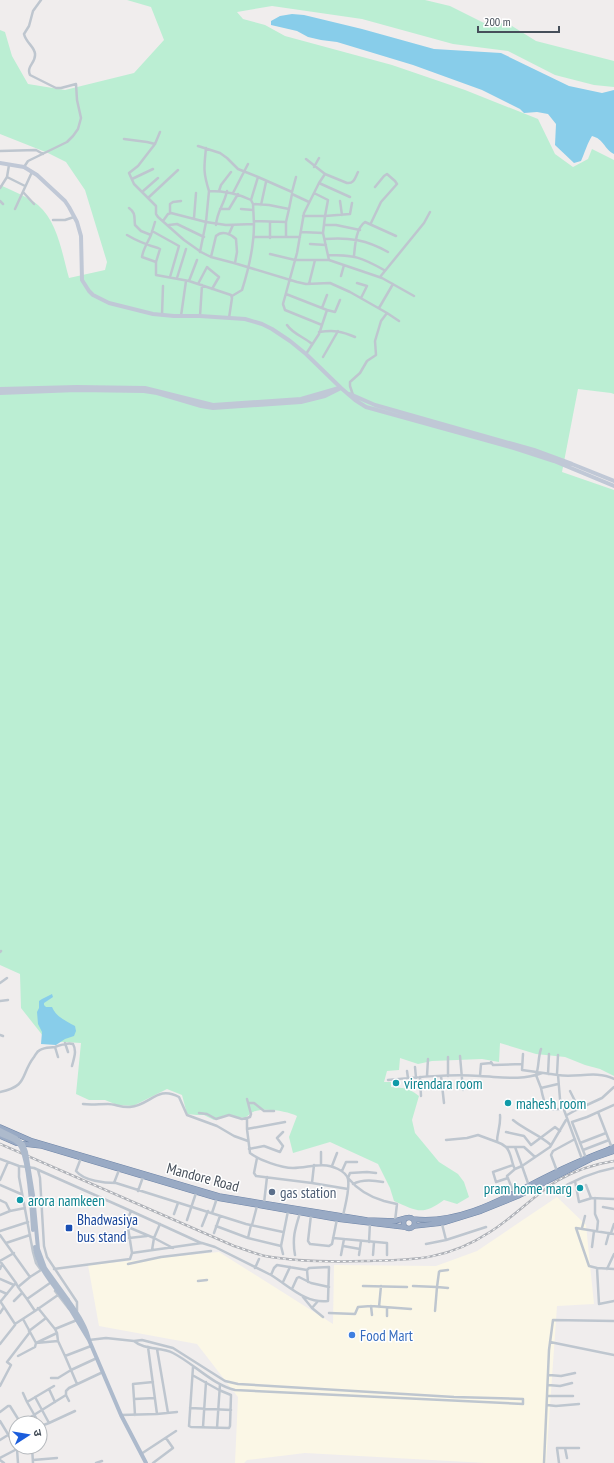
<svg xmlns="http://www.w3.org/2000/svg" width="614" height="1463" font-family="'PT Sans Narrow','Noto Sans Devanagari',sans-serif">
<rect width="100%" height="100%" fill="#f0eded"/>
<path fill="#fbf7e6" d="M557,1197L586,1225L594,1304L557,1306L546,1463H486L305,1453L247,1460L244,1463H235L238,1397L197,1344L99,1326L88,1265L219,1252L333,1324L334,1265L436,1266L477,1251Z"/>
<path fill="#bbeed3" d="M127,0H425L450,6L486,24L507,23L536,41L614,61V87L594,85L555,75L508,51L453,44L362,19L272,6L237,12L243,19L265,25L285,36L392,65L465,90L538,119L555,154L573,167L588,159L592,149L614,160V394L611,393L578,389L562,472L614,490V1076L600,1069L585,1065L565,1057L536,1054L500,1043L499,1062L482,1059L432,1061L418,1064L400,1058L399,1070L387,1071L384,1082H391V1087C405,1089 406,1086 419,1096L412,1120L415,1133L439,1162L458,1174L464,1182L469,1197L457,1204L444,1200C422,1216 417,1211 394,1201L390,1188L378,1164L330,1142L293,1153L289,1137L297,1116C288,1111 263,1107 253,1112C250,1113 248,1116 245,1118L225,1115L214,1120L204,1115H197L187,1114L182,1095L167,1089L133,1106L117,1105L105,1100H89L76,1094L81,1043L47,1041L21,1008L20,974L0,965V185C11,190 30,198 38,205C58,222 62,254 69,278L105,270L107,262L85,190L66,162L48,153L0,134V30L5,32L12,56L28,84L65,90L134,73L164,40L151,7Z"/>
<path fill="#88cdea" d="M292,14L304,15L362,29L434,49L501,53L569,86L602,93L614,90V154C604,149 604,139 592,136C587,144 585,152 581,161L574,163L555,145L556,124L548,114L537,112L524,113L520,109L482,90L413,65L337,42L321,40L308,37L297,31L271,25V21L280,16Z
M52,994L53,997L44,1003V1005L46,1007H52C56,1017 66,1021 75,1026L76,1031L74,1036L65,1039L56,1045L41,1044L42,1032L38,1024L37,1012L39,1008V1001L42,999Z"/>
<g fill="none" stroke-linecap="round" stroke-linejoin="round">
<g stroke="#7086a8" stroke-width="5.5">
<path id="trunk" d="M0,1127L32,1141L219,1196L367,1220L395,1221L406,1218
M0,1136L16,1143L42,1146L217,1198L337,1219L404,1227
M403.5 1223a5.5 5.5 0 1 1 11 0a5.5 5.5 0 1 1-11 0Z
M413,1219C465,1225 513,1192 558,1171C576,1162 595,1155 614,1147
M414,1226L442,1223L481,1211L518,1196L591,1159L614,1151"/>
</g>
<path stroke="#bec6cf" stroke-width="2.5" d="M124,139L147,142L155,144
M198,146L220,153L227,158L238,169L258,177
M206,148C204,167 203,172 209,191
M0,151L36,150L43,154
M306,159L325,174L347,183C354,184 355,178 358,172
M24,167L28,161L67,142L73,136L78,129L81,118L77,100L76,84L61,88H56L30,75C26,66 36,63 35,54C35,47 26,43 24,34L29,26L33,11L41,0
M314,167L319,158
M325,174L319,183L350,197
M7,177L25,186
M158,178L142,192L156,206V214L158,217L184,240L201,252L211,257L234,263L297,282L306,284L330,283L350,292L387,313L381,321L375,341L376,355L367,361L360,373L350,382V386L353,395
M132,179L153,169
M0,188L7,177L9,165
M219,191L221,185L231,172
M23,192L34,204
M142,192L134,184L129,173L138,166L155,144L160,132
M292,192L296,177
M233,193L248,164
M314,193L328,200L325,216L350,214L352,203
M148,198L178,170
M251,200L258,177L292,192
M0,201L3,204
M340,201L342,215
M261,205L266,182
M15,209L32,172
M220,209H229L238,194
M241,209L253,210
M289,209L292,194L309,202
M170,213V204L173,202L181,201
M303,216H325L323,233
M194,218L196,193
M53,220H65L74,217
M163,221L168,214L171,213L206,222L200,252
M254,221L286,222
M270,222V238
M371,223L381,202L397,184L395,181L387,174L384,176L375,187
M254,224L253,204L269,205L289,209L286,222V237H254
M169,225L177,224L204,237
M216,225C217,211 224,205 227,191
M324,225H336L360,230
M152,231L179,246L170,277
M301,232L323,233L329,260
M229,234L233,225
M127,235C137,241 147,245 158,248L160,249L156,262L142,257C143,249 148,242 151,235L141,231L135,225C134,217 136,213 129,208
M151,235L155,222
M286,237H300
M325,239C349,237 367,240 388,252
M310,244L326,245
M270,254L295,260H329L382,278L414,296
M328,255C354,255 361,257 384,270
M354,256C355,245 356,228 365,222L396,236
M211,257L216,236C222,230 231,234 236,239L237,252L235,263
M156,262V275L189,281L231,295L232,298L229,318
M341,276L344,265
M380,277L424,223L430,212
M177,278L186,249
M189,281L197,260
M357,283L367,286L361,298
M198,284L207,267L208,268L219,277L212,289
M309,284L315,260
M286,294L327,310L322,325
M232,296L242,290C249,268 254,247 254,224L226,225L206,222L209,191C225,191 237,193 251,200L253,204
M322,308L327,295
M379,308L393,284
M327,310L335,312L340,300
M387,313L399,321
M162,315L163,286
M181,316L186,281
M200,316L202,285
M287,325C293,334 304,337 312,344
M319,332C334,330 341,331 355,337
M306,354L319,334L322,325L285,310L283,304L297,253L304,213L319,183
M323,357L338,331
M0,952L1,951
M0,983L7,978
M0,1001L8,1000
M0,1035L3,1036
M65,1043L68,1052
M55,1047L58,1057
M541,1049C538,1057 539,1068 536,1075L541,1088
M523,1054L522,1070L558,1075L560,1099L582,1159
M460,1056L463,1090
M448,1057V1076
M491,1062L493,1065L522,1064
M415,1067L416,1078
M407,1071L408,1078
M548,1074L549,1054
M557,1074L558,1055
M558,1075C577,1078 596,1070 614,1079
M427,1076L428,1059
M441,1076L444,1103
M480,1076L481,1064L491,1063
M420,1077L421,1096
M388,1080C418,1077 449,1074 480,1076C502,1077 521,1081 542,1073
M558,1084L541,1088C544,1104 546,1113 564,1108
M570,1091L575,1101L576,1110L602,1098L614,1087
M0,1092C29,1086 20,1075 34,1057C36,1054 37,1051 40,1050C45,1047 50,1048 55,1047C61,1045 67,1042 73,1044C77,1051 74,1058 72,1066
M249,1103H254L264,1111H274
M83,1104C91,1105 99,1104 108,1104C115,1104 122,1108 130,1107C151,1105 157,1085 179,1097L187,1115L217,1126L234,1136L248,1141
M598,1112L612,1148
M199,1113L207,1114L216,1119L229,1115L242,1119L247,1118V1129
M500,1115C501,1126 497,1132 497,1142C500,1143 504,1145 506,1147C512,1153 511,1163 515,1169L522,1166L515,1147
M567,1115L576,1110
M247,1118L250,1117L251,1114L247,1099
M513,1120C525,1130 540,1135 551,1145
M285,1122L247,1129L250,1153C259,1160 281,1168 293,1168C309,1168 322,1161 338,1169C342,1171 347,1175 348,1179C350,1190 345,1205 343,1216
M506,1132L524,1136L531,1145L555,1127L560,1131
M446,1140L467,1138L478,1135L497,1142
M580,1143L606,1133
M507,1147H524L535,1157
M249,1149L264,1146L280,1152L283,1146L277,1138L283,1132
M583,1150L609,1140
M321,1152V1165
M81,1158L76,1171C84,1181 105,1183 116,1183L246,1224L283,1232
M257,1158L254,1173L256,1176L312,1183
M586,1158L572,1122L587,1117L614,1105
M0,1159L19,1166L34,1168L131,1211L127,1221L132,1253L202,1243L215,1247L271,1275
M314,1165L312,1183L348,1189
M19,1166V1177L33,1252L36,1263L41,1270
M332,1166L337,1153
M38,1170L40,1178L44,1246L47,1257L77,1302V1311
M342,1171L346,1162H357
M557,1171L551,1155L553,1151L575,1139
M376,1173L367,1172L350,1173L348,1178C357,1189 370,1197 384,1201C388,1202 392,1203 397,1204L395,1221
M508,1178L496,1182L493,1172L513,1165
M0,1180L8,1162
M575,1181L579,1202L592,1198
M114,1183L119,1170
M353,1184C362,1179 373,1180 383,1182
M0,1185L21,1194
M586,1185L591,1198L614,1199
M529,1186L522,1166L550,1147L566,1120
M138,1191L143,1177
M514,1193L507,1176L515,1169
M553,1193C572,1181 592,1172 614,1168
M595,1198V1214L598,1221L597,1231
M0,1200L6,1203L10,1211L25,1208
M264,1203L267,1177
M603,1207L614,1209
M131,1211L201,1243
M212,1213L217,1198
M174,1214L178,1203
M0,1215L10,1211
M311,1215L308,1241L310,1244L329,1246L332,1244L337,1219
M187,1220L196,1193
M160,1224L154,1238L173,1248
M442,1224L446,1240L486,1227
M251,1225L248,1238L281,1246
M252,1225L257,1206
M202,1226L208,1211
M216,1226L248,1238
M128,1227L154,1238L152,1250
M582,1228L585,1216
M0,1231L28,1222
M214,1233L220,1216
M611,1233L614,1224
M0,1235L30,1277L18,1287L16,1283
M129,1238L147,1236
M333,1238L387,1243V1255
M369,1242L370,1223
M6,1243L30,1235
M426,1244L446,1240
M606,1244L609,1233
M343,1246L360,1249
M592,1247L594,1231
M283,1254L281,1246L288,1211
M295,1255C292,1238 295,1229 300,1213
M341,1255L344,1239
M359,1255L361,1241
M373,1255L374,1242
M128,1264L161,1257L211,1251
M277,1265L307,1270L309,1268L329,1267L328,1301C306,1304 289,1286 271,1275L274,1268Z
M255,1268L259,1259
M597,1268L589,1266L576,1228L614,1234
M0,1269L2,1264
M54,1269L130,1259L132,1253
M607,1269L614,1254
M614,1269L597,1268L599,1304L614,1301
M307,1270L308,1282
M30,1277L41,1270
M0,1279L14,1285L16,1283L0,1261L14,1253
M198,1281L207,1280
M283,1282L290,1267
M363,1286L407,1287
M413,1286L437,1287L439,1272L440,1271L448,1270
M18,1287L27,1299L50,1283
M292,1289L297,1278L299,1277L311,1283L329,1287
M0,1291L7,1294
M55,1291L69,1309
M303,1297L312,1308L318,1301
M27,1299L35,1311L58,1295
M0,1301L15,1324L35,1311
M1,1301L14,1285
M14,1301L22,1293
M371,1306L372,1315
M379,1307L381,1286
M312,1308L323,1317
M435,1311L437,1287L448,1288
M0,1313L4,1307
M329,1313L355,1314L358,1307L371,1306L411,1309
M387,1316V1308
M23,1319L36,1343L57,1333L55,1329L38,1308
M55,1329L77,1320
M29,1331L46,1318
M89,1340L106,1338L134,1341L142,1340L173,1348L225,1381L238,1384L454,1397L523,1399V1404L235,1390C213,1385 193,1363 173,1353C161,1347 144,1350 134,1341
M58,1341L65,1356
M550,1342L614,1355
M0,1344L15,1325
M91,1346L65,1356L71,1370L97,1358
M148,1347L157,1414
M157,1349L168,1413
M18,1356L35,1347L36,1343L58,1341L57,1333
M193,1367L189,1426L191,1427L229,1428L230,1426L231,1395L219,1390L194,1376
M549,1375L561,1376L575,1373
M51,1378H58L71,1370L77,1384
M153,1382L133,1384L134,1399L155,1398
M548,1385L560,1386L572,1383
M0,1386L11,1365L7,1362L30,1332
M49,1389L55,1402
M23,1393L27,1402
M66,1395L69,1401
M547,1396H573
M35,1397L49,1423L41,1426L40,1424
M134,1399L135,1415
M547,1405L556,1406L579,1404
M190,1408L231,1410
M0,1412L8,1406H10L20,1422
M121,1415L157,1414L177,1412
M0,1421L17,1449L18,1463
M21,1423L66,1395V1391L69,1388L103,1372
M39,1423L27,1402L54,1386
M49,1423L75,1411
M203,1427L206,1382
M217,1428L220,1384
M0,1440L8,1435
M32,1447L33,1463
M565,1448L567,1458
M141,1454L176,1431
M0,1458L17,1449
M0,1460L4,1463
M33,1460L57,1458
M96,1463L102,1461
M153,1463L173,1448L166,1438
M544,1463L549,1350L553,1320L614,1321
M559,1463L557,1448H579"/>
<path stroke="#c0c8d6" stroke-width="4" d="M0,163L24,167L37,175L65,201L69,207L77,222L81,236L82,280L89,291L93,295L109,303L153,314L174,316H200L245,319L262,324L272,329L290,341L306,354L341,388L355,400L366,407L514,448L554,461L614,486
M0,389L77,387L145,388L213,405L301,399L339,388
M0,393L77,390L144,391L157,393L201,406L213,408L301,402L325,396L341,388
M350,394L375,405L534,450L572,464L614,481"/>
<path stroke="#adbacc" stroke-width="4" d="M68,1300C76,1312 86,1325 89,1340
M66,1302L89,1340L121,1415L146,1463"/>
<use href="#trunk" stroke="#99aac4" stroke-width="4.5"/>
<g stroke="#afb2b8" stroke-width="2.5">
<path id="rail" d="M0,1144L234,1246C244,1249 255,1254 265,1256C298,1262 331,1262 365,1261C414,1260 447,1260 490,1232C514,1217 533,1196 557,1181C574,1171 595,1164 614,1161"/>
</g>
<use href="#rail" stroke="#fff" stroke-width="1" stroke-dasharray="3" stroke-linecap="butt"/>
<path stroke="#adbacc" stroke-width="4" d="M0,1130L16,1138L23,1144L26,1152L33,1195L38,1249L45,1268L68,1300
M0,1134C6,1137 15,1139 19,1144C29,1157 32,1212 33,1230
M35,1247C37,1268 54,1285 66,1302"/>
</g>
<g fill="#0f9aa8" stroke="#fff" stroke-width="1.5">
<circle cx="396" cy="1083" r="4"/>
<circle cx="508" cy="1103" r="4"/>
<circle cx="580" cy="1188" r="4"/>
<circle cx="20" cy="1200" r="4"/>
</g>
<circle fill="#5c6f8a" stroke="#fff" stroke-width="1.5" cx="272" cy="1192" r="4"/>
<rect fill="#1a4fb4" stroke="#fff" stroke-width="1.5" x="65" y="1224" width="8" height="8" rx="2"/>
<circle fill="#3f7fe0" stroke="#fff" stroke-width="1.5" cx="352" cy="1335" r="4"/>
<g text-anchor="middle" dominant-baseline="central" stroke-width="3" stroke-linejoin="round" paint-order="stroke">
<g font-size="15" fill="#0d838f" stroke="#fff" text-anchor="start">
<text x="404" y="1083">virendara room</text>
<text x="516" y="1103">mahesh room</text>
<text x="572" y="1188" text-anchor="end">pram home marg</text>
<text x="28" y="1200">arora namkeen</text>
</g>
<g font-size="15" fill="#464f5a" stroke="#fff">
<text transform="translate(203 1177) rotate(15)">Mandore Road</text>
</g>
<g font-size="15" fill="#4e5e75" stroke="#fff" text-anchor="start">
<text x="280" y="1192">gas station</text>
</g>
<g font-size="15" fill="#164399" stroke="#fff" text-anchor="start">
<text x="77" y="1219">Bhadwasiya<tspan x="77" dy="17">bus stand</tspan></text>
</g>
<g font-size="15" fill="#366cbe" stroke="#fff" text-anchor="start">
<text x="360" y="1335">Food Mart</text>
</g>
</g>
<g transform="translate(28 1435) rotate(78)"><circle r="19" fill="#ffffff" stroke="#b5b9bd"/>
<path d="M0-3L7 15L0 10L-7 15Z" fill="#1b5ddc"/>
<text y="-6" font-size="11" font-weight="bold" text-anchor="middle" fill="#464f5a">उ</text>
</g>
<path d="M478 26v6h81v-6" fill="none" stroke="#464f5a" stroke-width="2"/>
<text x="484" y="26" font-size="12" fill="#464f5a" stroke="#ffffff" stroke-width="3" paint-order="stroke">200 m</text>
</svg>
